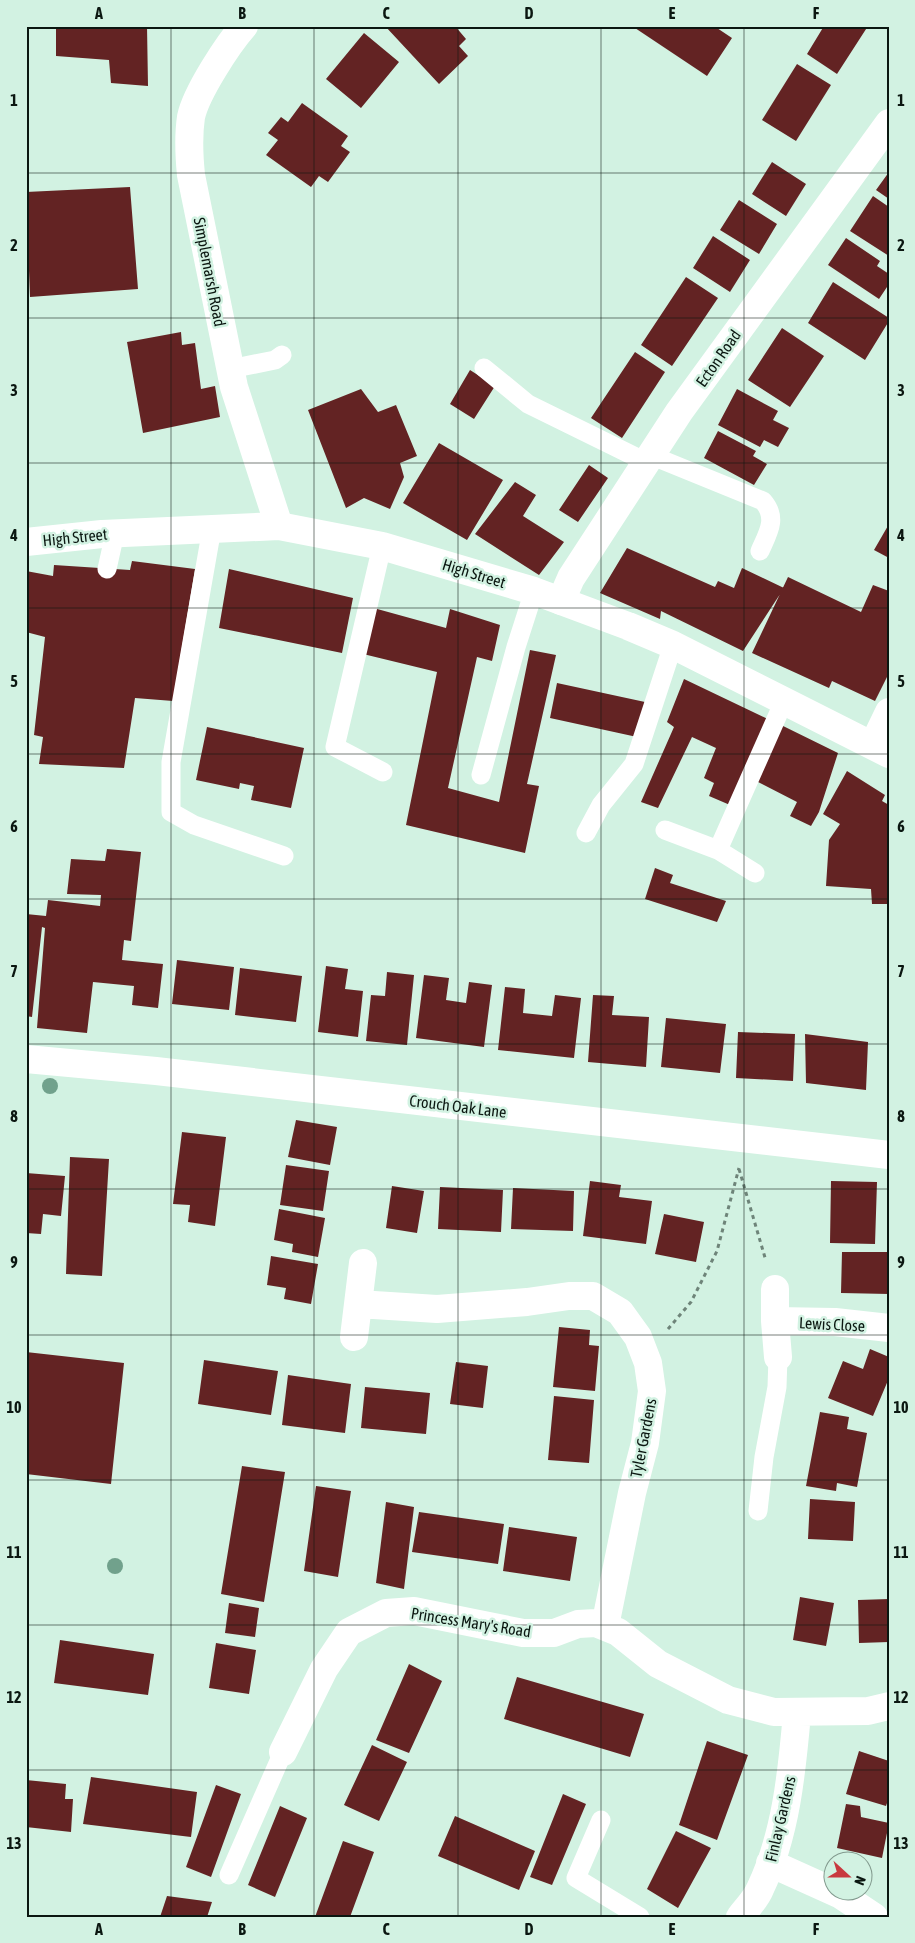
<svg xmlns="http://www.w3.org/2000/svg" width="915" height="1943" font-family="'Asap Condensed',sans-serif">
<rect width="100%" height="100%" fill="#d2f2e2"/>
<path fill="#632323" d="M56,26H147L148,86L111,83L109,60L56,56Z
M385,26H455L466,39L459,46L468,56L439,84Z
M632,26H714L732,38L707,76Z
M824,26H868L837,74L807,54Z
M364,33L399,62L361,108L326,79Z
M797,64L831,85L796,141L762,120Z
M302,103L348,136L341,146L350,152L328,182L319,176L311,187L266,155L278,140L268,133L281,117L288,122Z
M772,162L806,184L786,216L752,194Z
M889,172V199L876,190Z
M130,187L138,289L30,297L26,192Z
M873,196L889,207V256L850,231Z
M739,200L777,224L759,254L720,230Z
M713,236L750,260L730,292L693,268Z
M846,238L880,261L877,266L889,274V284L879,299L828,265Z
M686,277L718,298L672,366L641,345Z
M833,282L889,318V321L865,360L808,323Z
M782,328L824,356L790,407L748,380Z
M181,332L182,345L195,343L201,389L215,386L220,417L143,433L127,342Z
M635,352L665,372L622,438L591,418Z
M470,370L495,386L474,419L450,404Z
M361,389L378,412L396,405L417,456L400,463L404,477L390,509L364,498L346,508L308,410Z
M737,389L778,411L773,420L789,428L778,447L764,440L760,447L718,425Z
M718,431L756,451L753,456L767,464L754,485L704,458Z
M439,443L503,480L467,540L403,503Z
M589,465L608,478L578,522L559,510Z
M515,482L536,495L523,516L564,542L539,575L475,534Z
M889,524V558L874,550Z
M627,548L715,587L718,581L734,588L742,568L784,588L743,651L661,611L660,619L600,593Z
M132,561L195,569L173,701L135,698L124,768L39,764L43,737L34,735L45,637L26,632V571L53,576L54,565L130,570Z
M229,569L353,598L342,653L219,628Z
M788,577L861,612L873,585L889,591V673L875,701L832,681L829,688L752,653Z
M370,607L446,628L450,609L500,625L492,661L477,657L448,788L499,802L530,650L556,655L527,784L539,786L525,853L406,825L437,672L359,653Z
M684,679L770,720L730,805L709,796L714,783L704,778L716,748L692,737L658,808L641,802L674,727L667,722Z
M557,683L645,702L637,737L550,718Z
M779,724L838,753L819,812L811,826L790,816L797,802L754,780Z
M207,727L304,748L291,808L251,800L254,786L240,783L239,789L196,780Z
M847,771L885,795L882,801L889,805V904H872L871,889L826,886L829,840L840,824L823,814Z
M107,849L141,852L131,941L124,940L122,960L163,964L158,1008L132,1005L134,986L93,982L87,1033L37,1028L45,928L42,927L32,1017L26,1016V914L46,916L48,900L100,906L101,895L67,894L71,859L105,861Z
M655,868L673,875L670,883L726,901L717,922L645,899Z
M177,960L234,967L229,1010L172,1004Z
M326,966L348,969L345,989L363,991L358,1037L318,1032Z
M240,968L302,976L296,1022L235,1015Z
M387,972L414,975L407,1045L366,1041L371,995L385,996Z
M424,975L449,978L446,1000L466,1003L469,982L492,985L484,1047L416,1038Z
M505,987L525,989L523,1013L552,1016L555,995L581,998L574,1058L498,1050Z
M593,995L614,996L612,1015L649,1017L646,1067L588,1062Z
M666,1018L726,1024L720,1073L661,1067Z
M738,1032L795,1034L793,1081L736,1078Z
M805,1034L868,1042L866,1090L806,1083Z
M296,1120L337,1127L330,1165L288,1157Z
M182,1132L226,1137L215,1226L188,1222L190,1205L173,1204Z
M70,1157L109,1159L102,1276L66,1274Z
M286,1165L329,1171L323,1211L280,1205Z
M26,1173L65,1176L61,1216L43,1214L41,1234L26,1233Z
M590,1181L621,1185L619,1197L652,1201L646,1244L583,1236Z
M831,1181L877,1182L875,1244L830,1243Z
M392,1186L424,1191L417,1233L386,1228Z
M440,1187L503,1190L501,1232L438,1229Z
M513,1188L574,1191L573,1231L511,1229Z
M279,1209L325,1218L318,1257L292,1252L293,1244L274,1240Z
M664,1214L704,1222L696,1262L655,1254Z
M842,1252H889V1294L841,1293Z
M271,1256L318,1264L311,1304L284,1299L286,1288L267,1285Z
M559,1327L590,1330L589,1345L599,1346L595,1391L553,1387Z
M870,1349L889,1357V1378L873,1416L828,1398L843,1361L863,1369Z
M26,1352L124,1363L111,1484L26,1474Z
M204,1360L278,1371L271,1415L198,1404Z
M456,1362L488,1366L483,1408L450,1404Z
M288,1375L351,1384L345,1433L282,1425Z
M365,1387L430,1393L426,1434L361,1428Z
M554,1396L594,1400L589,1463L548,1460Z
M820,1412L849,1417L847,1429L867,1433L857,1487L837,1483L836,1491L806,1486Z
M242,1466L285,1472L264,1602L221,1594Z
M316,1486L351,1491L338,1577L304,1571Z
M810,1499L855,1502L853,1541L808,1539Z
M386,1502L414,1507L404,1589L376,1583Z
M419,1512L504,1524L498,1564L412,1552Z
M509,1527L577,1537L570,1581L503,1571Z
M800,1597L834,1603L826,1646L793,1640Z
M889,1599V1642L859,1643L858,1600Z
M229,1603L259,1608L255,1637L225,1633Z
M60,1640L154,1654L148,1695L54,1683Z
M216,1643L256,1650L249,1694L209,1688Z
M409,1664L442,1681L409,1753L376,1740Z
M517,1677L644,1714L630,1757L504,1719Z
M707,1741L748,1755L717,1840L679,1825Z
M372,1745L407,1762L379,1821L344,1805Z
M859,1751L889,1761V1797L886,1806L846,1794Z
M91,1777L197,1792L191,1837L83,1824Z
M26,1780L66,1784L65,1799H73L71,1832L26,1827Z
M216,1785L241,1794L211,1877L186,1867Z
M563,1794L586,1804L552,1885L530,1877Z
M846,1804L860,1806L861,1817L889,1823L882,1858L837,1848Z
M280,1806L307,1818L275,1897L248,1885Z
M455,1816L535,1851L519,1890L438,1856Z
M676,1831L711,1848L678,1908L647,1889Z
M343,1841L374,1852L350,1917H315Z
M167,1896L212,1902L207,1917H160Z"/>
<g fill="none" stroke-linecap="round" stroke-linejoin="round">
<path stroke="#6e8479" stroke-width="3" stroke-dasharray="4 4" stroke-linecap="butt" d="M739,1169L766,1261
M668,1329L691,1302L717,1251L739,1168"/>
<path stroke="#fff" stroke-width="19" d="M484,368L528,404L646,462
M230,369L275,360L282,355
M650,455L763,501C778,518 768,533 760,551
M212,528L171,762V812L194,825L284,856
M382,546L335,747L383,772
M107,569L115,533
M481,775L516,647L534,591
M665,830L718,850L755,873
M586,833L601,805L634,764L673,645
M718,850L784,701
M758,1511L764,1457L777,1387L778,1357
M601,1820L576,1878L640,1917
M229,1875L283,1752"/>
<path stroke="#fff" stroke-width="28" d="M244,26C228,44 196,93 191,117C188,137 189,155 191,175L234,387L279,526
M561,601L571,578L679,412L889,123
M873,745L889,712
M26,1059L156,1071L889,1155
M775,1289V1321L778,1357
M358,1304L437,1309L527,1302L569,1296H593L620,1312L638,1337L648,1363L652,1391L645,1443L632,1493L605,1626
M775,1321L835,1322L889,1328
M354,1337L363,1263
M283,1752L324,1669L349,1632L386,1613L414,1611L523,1633H554L578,1624L596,1623L618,1632L658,1664L728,1700L774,1712L868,1711L889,1706
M770,1863L841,1895L874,1917
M740,1917C747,1908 756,1899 760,1889C786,1835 792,1771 797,1713"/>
<path stroke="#fff" stroke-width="28" d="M26,542L102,534L279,526L382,546L534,591L628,626L673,645L889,754"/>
</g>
<g fill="#71a18c">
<circle cx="50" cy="1086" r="8"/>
<circle cx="115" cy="1566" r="8"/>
</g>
<path fill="none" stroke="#0b1711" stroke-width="1" stroke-opacity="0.55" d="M171,26V1917M314,26V1917M458,26V1917M601,26V1917M744,26V1917M26,173H889M26,318H889M26,463H889M26,608H889M26,754H889M26,899H889M26,1044H889M26,1189H889M26,1335H889M26,1480H889M26,1625H889M26,1770H889"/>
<g text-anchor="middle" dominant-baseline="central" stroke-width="5" stroke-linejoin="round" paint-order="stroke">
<g font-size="16" fill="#0b1711" stroke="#d2f2e2">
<text transform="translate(210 272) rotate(79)">Simplemarsh Road</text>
<text transform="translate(718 358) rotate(-55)">Ecton Road</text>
<text transform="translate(75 537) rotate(-6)">High Street</text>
<text transform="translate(474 573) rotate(17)">High Street</text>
<text transform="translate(458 1106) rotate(7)">Crouch Oak Lane</text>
<text transform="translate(832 1324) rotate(3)">Lewis Close</text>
<text transform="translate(643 1438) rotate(-79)">Tyler Gardens</text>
<text transform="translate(471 1622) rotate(9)">Princess Mary's Road</text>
<text transform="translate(780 1819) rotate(-77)">Finlay Gardens</text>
</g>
</g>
<rect width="915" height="1943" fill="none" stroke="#d2f2e2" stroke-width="55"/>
<g transform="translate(848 1876) rotate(111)"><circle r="24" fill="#d2f2e2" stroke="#829a8e"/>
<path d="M0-4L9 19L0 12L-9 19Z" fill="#c8393f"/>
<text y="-8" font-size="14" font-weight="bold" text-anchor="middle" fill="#0b1711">N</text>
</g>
<rect x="28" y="28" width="860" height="1888" fill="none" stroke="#0b1711" stroke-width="2"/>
<g font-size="16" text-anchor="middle" font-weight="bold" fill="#0b1711">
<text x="99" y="19">A</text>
<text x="242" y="19">B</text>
<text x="386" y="19">C</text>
<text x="529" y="19">D</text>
<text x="672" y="19">E</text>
<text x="816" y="19">F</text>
<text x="14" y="106">1</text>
<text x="901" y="106">1</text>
<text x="14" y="251">2</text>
<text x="901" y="251">2</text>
<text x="14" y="396">3</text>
<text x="901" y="396">3</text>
<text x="14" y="541">4</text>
<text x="901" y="541">4</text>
<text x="14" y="687">5</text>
<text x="901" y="687">5</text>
<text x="14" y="832">6</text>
<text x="901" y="832">6</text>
<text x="14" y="977">7</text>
<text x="901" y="977">7</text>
<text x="14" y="1122">8</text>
<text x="901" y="1122">8</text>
<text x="14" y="1268">9</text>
<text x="901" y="1268">9</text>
<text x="14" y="1413">10</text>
<text x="901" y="1413">10</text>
<text x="14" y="1558">11</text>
<text x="901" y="1558">11</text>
<text x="14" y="1703">12</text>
<text x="901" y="1703">12</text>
<text x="14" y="1849">13</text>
<text x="901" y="1849">13</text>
<text x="99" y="1935">A</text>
<text x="242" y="1935">B</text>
<text x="386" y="1935">C</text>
<text x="529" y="1935">D</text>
<text x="672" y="1935">E</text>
<text x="816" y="1935">F</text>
</g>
</svg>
